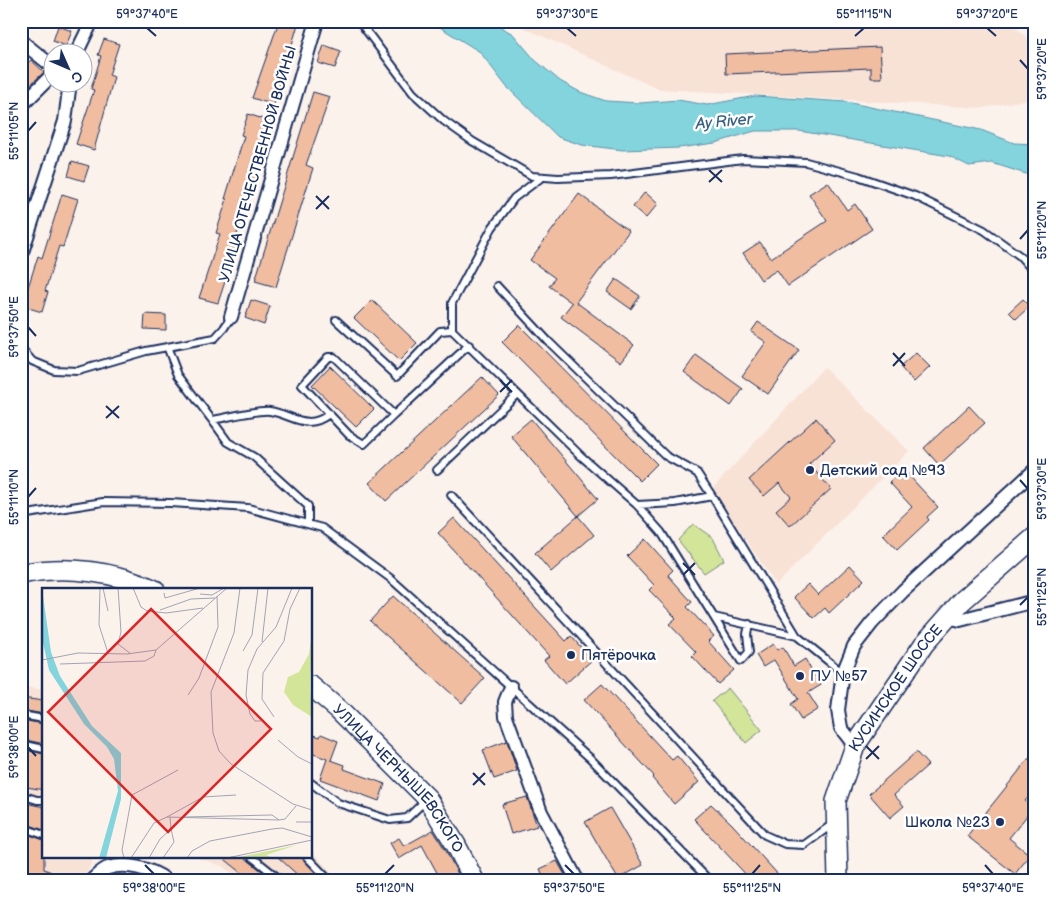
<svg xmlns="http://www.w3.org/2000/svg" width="1056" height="901" font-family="'Balsamiq Sans',sans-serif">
<rect width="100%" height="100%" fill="#fcf2ec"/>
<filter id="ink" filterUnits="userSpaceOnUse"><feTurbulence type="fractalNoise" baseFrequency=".02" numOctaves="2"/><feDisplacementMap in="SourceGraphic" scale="10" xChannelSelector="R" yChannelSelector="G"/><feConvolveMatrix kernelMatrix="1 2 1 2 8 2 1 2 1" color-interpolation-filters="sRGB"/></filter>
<g filter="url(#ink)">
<path fill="#f8e2d6" d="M509,21H1009L1035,45V98L983,108L658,89Z
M824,367L909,451L776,585L712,489Z
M21,686L44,690V857H94L84,880H21Z
M311,850L338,880H240L222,866L195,857H311Z"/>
<path fill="#d2e599" stroke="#768a7c" d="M693,524L713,538L724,560L704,573L678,540Z
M728,688L762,730L746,743L712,701Z"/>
<path fill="#83d4dd" stroke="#5992aa" d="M430,21H490L513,34L535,60L560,81L580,92L606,101L640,103L678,100L707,105L755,96L846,102L981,130L1014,143L1035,144V177L992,163L969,166L949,156L799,131H755L715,143L679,148L623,150L582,145L558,137L506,86L480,52Z"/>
<path fill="#f0bda1" stroke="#1b2f5e" d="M279,21H299L274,105L252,98Z
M58,26L72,31L66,46L53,41Z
M104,39L119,44L109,75L114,77L94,150L76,144L94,90L91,89L101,56L98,55Z
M324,45L341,51L335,68L318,63Z
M880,47L882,78H871V68L726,74L725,54Z
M31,60L44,72L27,88L21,82V69Z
M313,92L330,97L306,165L313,168L276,287L255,281Z
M248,114L269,121L258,155L262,156L241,220L232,253L234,254L218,303L199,298L220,234L216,233L227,199H225L244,136L241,135Z
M72,161L89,166L84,181L68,176Z
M828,182L847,210L855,204L872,229L788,286L777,270L761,280L743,253L760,242L771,258L827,221L809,194Z
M645,192L658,204L646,218L633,207Z
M62,194L78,199L63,247L59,246L45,291L48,292L42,312L22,306L38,256L42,258Z
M579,194L629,231L576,302L634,345L621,362L561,317L572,303L549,286L555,278L530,260Z
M616,279L640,296L631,309L607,292Z
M1023,299L1030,306L1016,319L1009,312Z
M251,300L270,306L264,325L245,318Z
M372,300L417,343L399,361L354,318Z
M145,314L166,315V330L144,329Z
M758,322L799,350L768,394L742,376L766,342L751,332Z
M519,325L657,464L640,481L502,342Z
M916,353L930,367L914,382L900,367Z
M696,355L743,389L731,406L684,372Z
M330,366L374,409L356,427L312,385Z
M482,377L499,395L386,501L369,483Z
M969,406L985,423L939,465L924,448Z
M816,418L835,440L809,464L831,489L790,526L776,510L791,497L779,483L764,496L749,480Z
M531,419L598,499L578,516L511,436Z
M903,469L938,507L927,517L929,520L897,550L883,535L912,507L889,482Z
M578,516L594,535L551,572L535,553Z
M454,518L566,641L571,636L592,660L565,684L544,660L549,656L438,533Z
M645,539L673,570L668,575L692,602L687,607L714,636L708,641L734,670L718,684L692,656L696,652L669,624L676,618L649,590L654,585L627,556Z
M850,565L864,580L829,613L825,608L814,618L794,597L808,584L818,595Z
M393,596L485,678L462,703L370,621Z
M773,644L777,650L783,647L794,666L805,659L821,685L808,693L818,709L801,720L791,704L798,699L774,660L763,667L756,655Z
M602,684L672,760L677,756L699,782L674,804L652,778L654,776L584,700Z
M21,698L44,701V714L21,710Z
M21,720L44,724V744L21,739Z
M311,734L320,737L321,734L338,741L331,760L345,765L344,769L385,784L379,801L320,779L327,759L311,753Z
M507,741L517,771L494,779L483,750Z
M21,749L44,754V790L21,786Z
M1035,751V790L1025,801L1033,808L1009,838L1030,855L1015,874L967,836Z
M916,752L928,765L894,795L904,806L890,818L869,794Z
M527,797L537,826L511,834L502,804Z
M21,802L44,807V830L21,822Z
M711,804L732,824L783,880H751L694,819Z
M610,808L643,865L618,879L585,822Z
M433,830L446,851L461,880H441L422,845L399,859L390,843L399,838L404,846Z
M21,832L44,840V869L71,880H42L21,871Z
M222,857H244L273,880H251Z
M278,857H301L322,880H303Z
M557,861L568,880H545L540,869Z"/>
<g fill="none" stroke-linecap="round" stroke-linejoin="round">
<g stroke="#1b2f5e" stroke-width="10">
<path id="lane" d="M359,21L413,93L444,121L472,141L532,176L558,178L611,176L743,159L806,162L858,176L915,196L984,230L1020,256L1035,273
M542,177L514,198L492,228L452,303V330L581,456L637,505L661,532L741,661L749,652L747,634L749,624
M497,286L548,341L666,456L697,473L712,496
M336,320L397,376L440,331L452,330
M21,348L32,361L54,370L78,371L146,351L215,338L224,328L231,317
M168,349L178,375L212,420C225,418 260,409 270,411C291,414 307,432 329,414
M394,415L364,444L349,435L302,385L328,357H334L394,415L469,345
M212,420L228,442L254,457L308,506V524
M437,470L517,394
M451,495L765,835L785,844L804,845L834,823
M637,505L675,503L712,496L797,636L843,673
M21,515L103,502L171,503L248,508L322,528L390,578L590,758L709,880
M714,617L797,636
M21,715L44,719
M21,744L44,749
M311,783L338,803L390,820L407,818L427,799
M21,795L37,800H44
M21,827L44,835
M252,857L281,880
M307,857L329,880
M21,880H22"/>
</g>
<g stroke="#1b2f5e" stroke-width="16">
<path id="street" d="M21,41L52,66
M77,52L92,21
M21,106L52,75
M21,255L65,121L70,82
M231,317L317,21
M948,617L960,620L1035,601
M511,687L505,702L506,716L541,812L577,880
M855,746L841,728L838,710L843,673L854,646L872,623L903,591L1035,470
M92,880C97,876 103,869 108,868C126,862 151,869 166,880"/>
</g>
<g stroke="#1b2f5e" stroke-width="22">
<g id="secondary">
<path d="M21,574C65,565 115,571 155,590"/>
<path id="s1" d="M311,686L339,710L427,798L456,845L474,880"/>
<path id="s2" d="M838,880L836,801L855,746L924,644L962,601L1035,537"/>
</g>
</g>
<use href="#lane" stroke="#fff" stroke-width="6"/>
<use href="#street" stroke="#fff" stroke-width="12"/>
<use href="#secondary" stroke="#fff" stroke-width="19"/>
</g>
</g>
<path fill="none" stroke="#1b2f5e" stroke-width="2" d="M147,28L156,36M567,28L576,36M987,28L996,36M855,36L864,28M1020,60L1028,69M28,131L36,122M709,170L722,182M709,182L722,170M316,196L329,209M316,209L329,196M1020,239L1028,230M28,327L36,336M893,353L905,366M893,366L905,353M500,380L512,392M500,392L512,380M106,406L119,418M106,418L119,406M1020,480L1028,489M28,497L36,488M683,563L695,575M683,575L695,563M1020,605L1028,597M866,746L879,759M28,747L36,756M866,759L879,746M473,773L485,785M473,785L485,773M145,865L154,874M565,865L574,874M985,865L993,874M385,874L394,865M752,874L760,865"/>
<g fill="#1b2f5e" stroke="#fff" stroke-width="2">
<circle cx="810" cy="470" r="5"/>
<circle cx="571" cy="655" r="5"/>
<circle cx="800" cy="676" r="5"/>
<circle cx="1000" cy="822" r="5"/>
</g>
<g text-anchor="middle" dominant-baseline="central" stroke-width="5" stroke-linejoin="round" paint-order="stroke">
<g font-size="15" fill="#1b2f5e" stroke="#fff">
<text transform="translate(258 164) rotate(-74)">УЛИЦА ОТЕЧЕСТВЕННОЙ ВОЙНЫ</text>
<text stroke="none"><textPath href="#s2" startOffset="208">КУСИНСКОЕ ШОССЕ</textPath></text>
<text stroke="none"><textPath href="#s1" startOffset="128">УЛИЦА ЧЕРНЫШЕВСКОГО</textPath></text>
</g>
<g font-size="15" fill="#1b2f5e" stroke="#fff" text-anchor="start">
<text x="820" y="470">Детский сад №93</text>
<text x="581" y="655">Пятёрочка</text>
<text x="810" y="676">ПУ №57</text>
<text x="990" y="822" text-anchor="end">Школа №23</text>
</g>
<g font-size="16" font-style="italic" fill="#3a6184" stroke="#fff">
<text transform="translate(724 122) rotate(-5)">Ay River</text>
</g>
</g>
<g transform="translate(42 588)">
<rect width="270" height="270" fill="#fcf2ec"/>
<path d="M270,43L268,100L270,129L251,117L242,104L246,89L257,84L267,66ZM255,257L224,267L231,270H193Z" fill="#d2e599"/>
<path d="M0,1L9,64L18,88L50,138L79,165V211L64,270H57L76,203L72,171L65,159L42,136L7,82L0,50Z" fill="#83d4dd"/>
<path fill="none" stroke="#a2a4b3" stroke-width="1" d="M58,0L57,37L66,65M61,0L66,23M76,0L79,44L76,56L89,66M91,0L99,19L105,23L124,25L161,20M198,0L192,45L169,104L171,145L177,163L189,176L251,216L270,222M122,5L123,10L158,0M158,6L170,7L182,0M118,22L149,11L173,10M220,54L226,0M201,63L210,47L216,0M0,72L36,65L85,66L114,62L185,0M18,76L103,73L112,68L114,62M146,107L157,90L176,39L175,8M232,129L220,111L221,85L242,53L248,21L258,0M219,133H213L208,126L204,107L206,82L215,61L234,39L250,0M236,152L256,169L270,176M125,229L161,209L194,207M143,229L230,227L237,232M254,234H270M82,270L80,262L90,207L136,182M89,270L112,235L125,229L237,232L243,231L254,218M107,270L118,251L129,241L128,229M121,270L132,254L129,241M145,270L150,263L168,253L230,241L240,240L270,249M185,270L270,252"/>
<path fill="#d62828" fill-opacity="0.15" stroke="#d62828" stroke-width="2.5" d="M109,21L229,141L126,244L6,124Z"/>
<rect width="270" height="270" fill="none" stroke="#1b2f5e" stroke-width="2.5"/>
</g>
<rect width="1056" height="901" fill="none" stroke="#fff" stroke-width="55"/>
<g transform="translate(68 68) rotate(135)"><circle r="24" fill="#ffffff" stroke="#a4acbf"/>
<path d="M0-4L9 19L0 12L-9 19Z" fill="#1b2f5e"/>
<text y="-8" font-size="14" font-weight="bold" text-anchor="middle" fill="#1b2f5e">С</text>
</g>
<rect x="28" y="28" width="1000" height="846" fill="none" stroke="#1b2f5e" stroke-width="2"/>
<g font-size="12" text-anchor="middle" fill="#1b2f5e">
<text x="147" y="18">59°37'40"E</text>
<text x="567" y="18">59°37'30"E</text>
<text x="864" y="18">55°11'15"N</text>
<text x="987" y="18">59°37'20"E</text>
<text transform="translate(1042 69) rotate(-90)" y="4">59°37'20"E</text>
<text transform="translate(14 131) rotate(-90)" y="4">55°11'05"N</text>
<text transform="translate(1042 230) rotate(-90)" y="4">55°11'20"N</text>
<text transform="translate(14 327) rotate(-90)" y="4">59°37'50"E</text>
<text transform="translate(1042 489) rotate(-90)" y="4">59°37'30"E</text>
<text transform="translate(14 497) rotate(-90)" y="4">55°11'10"N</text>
<text transform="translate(1042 597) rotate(-90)" y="4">55°11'25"N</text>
<text transform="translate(14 747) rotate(-90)" y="4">59°38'00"E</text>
<text x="154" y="892">59°38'00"E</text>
<text x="385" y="892">55°11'20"N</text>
<text x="574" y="892">59°37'50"E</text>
<text x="752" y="892">55°11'25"N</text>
<text x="993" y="892">59°37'40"E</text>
</g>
</svg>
